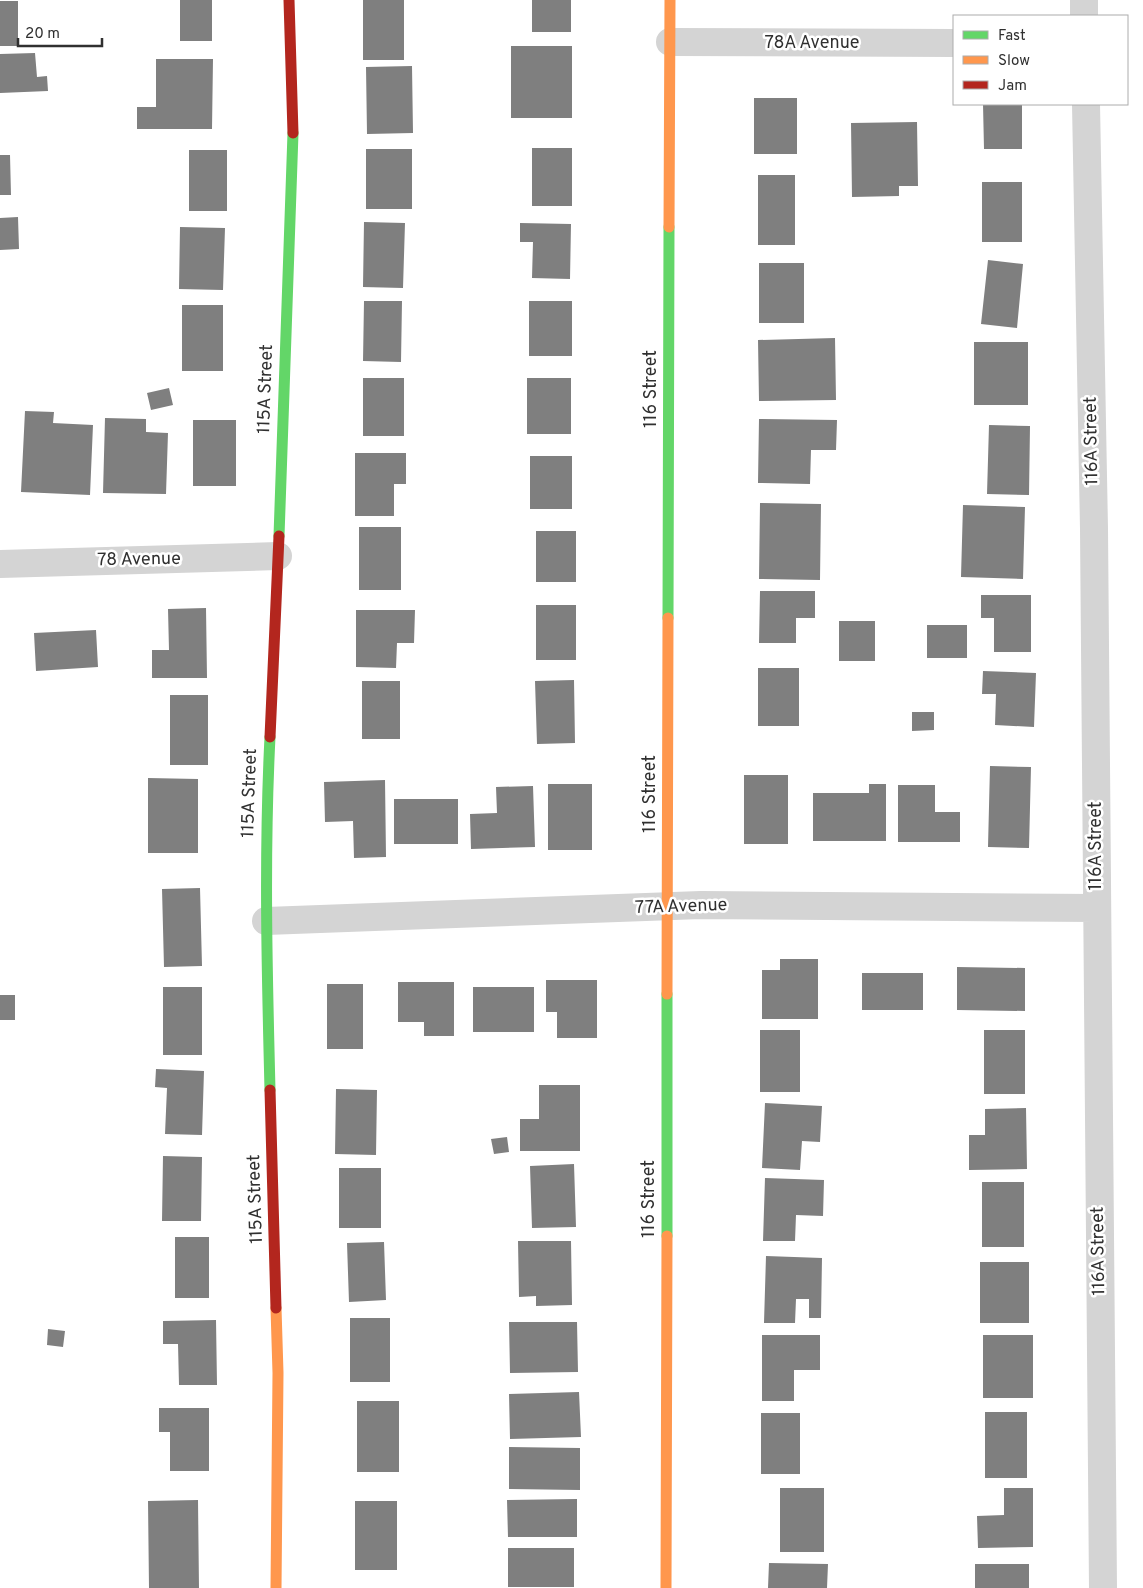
<svg xmlns="http://www.w3.org/2000/svg" width="1143" height="1588" font-family="Overpass,sans-serif">
<rect width="100%" height="100%" fill="#fff"/>
<path fill="#7f7f7f" d="M180,0H212V41H180Z
M363,0H404V60H363Z
M532,0H571V32H532Z
M0,1H18V46H0Z
M511,46H572V118H511Z
M35,53L37,77L47,76L48,91L0,93V54Z
M156,59H213L212,129H137V107H156Z
M412,66L413,133L367,134L366,67Z
M754,98H797V154H754Z
M983,104H1022V149H984Z
M917,122L918,186H899V196L852,197L851,123Z
M532,148H572V206H532Z
M366,149H412V209H366Z
M189,150H227V211H189Z
M0,155H10L11,195H0Z
M758,175H795V245H758Z
M982,182H1022V242H982Z
M18,217L19,249L0,250V218Z
M364,222L405,223L403,288L363,287Z
M520,223L571,224L570,279L532,278L533,242H520Z
M180,227L225,228L223,290L179,289Z
M988,260L1023,264L1017,328L981,324Z
M759,263H804V323H759Z
M364,301H402L401,362L363,361Z
M529,301H572V356H529Z
M182,305H223V371H182Z
M835,338L836,400L759,401L758,340Z
M974,342H1028V405H974Z
M363,378H404V436H363Z
M527,378H571V434H527Z
M169,388L173,405L151,410L147,393Z
M25,411L54,412L53,423L93,425L90,495L21,492Z
M105,418L146,419V432L168,433L166,494L103,493Z
M759,419L837,420L836,450H811L810,484L758,483Z
M193,420H236V486H193Z
M989,425L1030,426L1029,495L987,494Z
M355,453H406V484H394V516H355Z
M530,456H572V509H530Z
M760,503L821,504L820,580L759,579Z
M963,505L1025,507L1023,579L961,577Z
M359,527H401V590H359Z
M536,531H576V582H536Z
M760,591H815V618H796V643H759Z
M981,595H1031V652H994V618H981Z
M536,605H576V660H536Z
M206,608L207,678H152V650H169L168,609Z
M356,610H415L414,643H397L396,668L356,667Z
M839,621H875V661H839Z
M927,625H967V658H927Z
M96,630L98,667L36,671L34,633Z
M758,668H799V726H758Z
M983,671L1036,673L1034,727L995,725L996,694H982Z
M574,680L575,743L537,744L535,681Z
M362,681H400V739H362Z
M170,695H208V765H170Z
M912,712H934V730L912,731Z
M990,766L1031,767L1029,848L988,847Z
M744,775H788V844H744Z
M148,778L198,779V853H148Z
M385,780L386,857L354,858L353,821L325,822L324,782Z
M548,784H592V850H548Z
M869,784H886V841H813V793H869Z
M898,785H935V812H960V842H898Z
M533,786L535,847L471,849L470,814L497,813L496,787Z
M394,799H458V844H394Z
M200,888L202,966L164,967L162,889Z
M780,959H818V1019H762V970H780Z
M957,967L1025,968V1011L957,1010Z
M862,973H923V1010H862Z
M546,980H597V1038H557V1012H546Z
M398,982H454V1036H424V1022H398Z
M327,984H363V1049H327Z
M163,987H202V1055H163Z
M473,987H534V1032H473Z
M0,995H15V1020H0Z
M760,1030H800V1092H760Z
M984,1030H1025V1094H984Z
M156,1069L204,1071L202,1135L165,1134L167,1088L155,1087Z
M539,1085H580V1151H520V1119H539Z
M336,1089L377,1090L376,1155L335,1154Z
M765,1103L822,1106L820,1142L802,1141L800,1170L762,1168Z
M1026,1108L1027,1169L969,1170V1135H985V1109Z
M507,1137L509,1152L494,1154L491,1139Z
M163,1156L202,1157L201,1221H162Z
M574,1164L576,1227L532,1228L530,1166Z
M339,1168H381V1228H339Z
M765,1178L824,1180L823,1216L796,1215L795,1241H763Z
M982,1182H1024V1247H982Z
M175,1237H209V1298H175Z
M518,1241H571L572,1305L536,1306V1296L519,1297Z
M384,1242L386,1300L349,1302L347,1243Z
M766,1256L822,1258L821,1318H809V1299H796L795,1323H764Z
M980,1262H1029V1323H980Z
M350,1318H390V1382H350Z
M216,1320L217,1385H179L178,1344H163V1321Z
M509,1322H577L578,1372L510,1373Z
M48,1329L65,1331L63,1347L47,1345Z
M762,1335H820V1370H794V1401H762Z
M983,1335H1033V1398H983Z
M579,1392L581,1437L510,1439L509,1394Z
M357,1401H399V1472H357Z
M159,1408H209V1471H170V1432H159Z
M985,1412H1027V1478H985Z
M761,1413H800V1474H761Z
M509,1447L580,1448V1490L509,1489Z
M780,1488H824V1552H780Z
M1004,1488H1033V1547L978,1548L977,1516L1004,1515Z
M577,1499V1537H508L507,1500Z
M198,1500L199,1588H149L148,1501Z
M355,1501H397V1570H355Z
M508,1548H574V1587H508Z
M769,1563L828,1564L827,1588H768Z
M975,1564H1029V1588H975Z"/>
<g fill="none" stroke-linecap="round" stroke-linejoin="round">
<path stroke="#d4d4d4" stroke-width="28" d="M1084,16V0
M670,42L954,43
M1086,104L1094,529L1103,1588
M0,564L278,556
M266,921L701,905L1096,908"/>
<path stroke="#63d668" stroke-width="11" d="M279,536L293,133
M668,618L669,227
M270,737C264,855 267,972 270,1090
M667,1236V994"/>
<path stroke="#ff974d" stroke-width="11" d="M669,227L670,0
M667,994L668,618
M276,1588L278,1373L276,1308
M666,1588L667,1236"/>
<path stroke="#b3261e" stroke-width="11" d="M289,0L293,133
M270,737L279,536
M270,1090L276,1308"/>
</g>
<g text-anchor="middle" dominant-baseline="central" stroke-width="5" stroke-linejoin="round" paint-order="stroke">
<g font-size="18" fill="#303030" stroke="#fff">
<text x="812" y="43">78A Avenue</text>
<text transform="translate(266 389) rotate(-88)">115A Street</text>
<text transform="translate(651 389) rotate(-90)">116 Street</text>
<text transform="translate(1092 441) rotate(-91)">116A Street</text>
<text transform="translate(139 560) rotate(-1)">78 Avenue</text>
<text transform="translate(250 793) rotate(-88)">115A Street</text>
<text transform="translate(650 794) rotate(-90)">116 Street</text>
<text transform="translate(1096 846) rotate(-90)">116A Street</text>
<text transform="translate(681 907) rotate(-2)">77A Avenue</text>
<text transform="translate(256 1199) rotate(-92)">115A Street</text>
<text transform="translate(649 1199) rotate(-90)">116 Street</text>
<text transform="translate(1099 1251) rotate(-91)">116A Street</text>
</g>
</g>
<rect x="953" y="15" width="175" height="90" fill="#ffffff" stroke="#acacac"/>
<rect x="963" y="31" width="25" height="8" fill="#63d668" stroke="#acacac"/>
<text x="998" y="40" font-size="15" fill="#303030">Fast</text>
<rect x="963" y="56" width="25" height="8" fill="#ff974d" stroke="#acacac"/>
<text x="998" y="65" font-size="15" fill="#303030">Slow</text>
<rect x="963" y="81" width="25" height="8" fill="#b3261e" stroke="#acacac"/>
<text x="998" y="90" font-size="15" fill="#303030">Jam</text>
<path d="M18 38v8h84v-8" fill="none" stroke="#303030" stroke-width="2.5"/>
<text x="25" y="38" font-size="15" fill="#303030" stroke="#ffffff" stroke-width="4" paint-order="stroke">20 m</text>
</svg>
